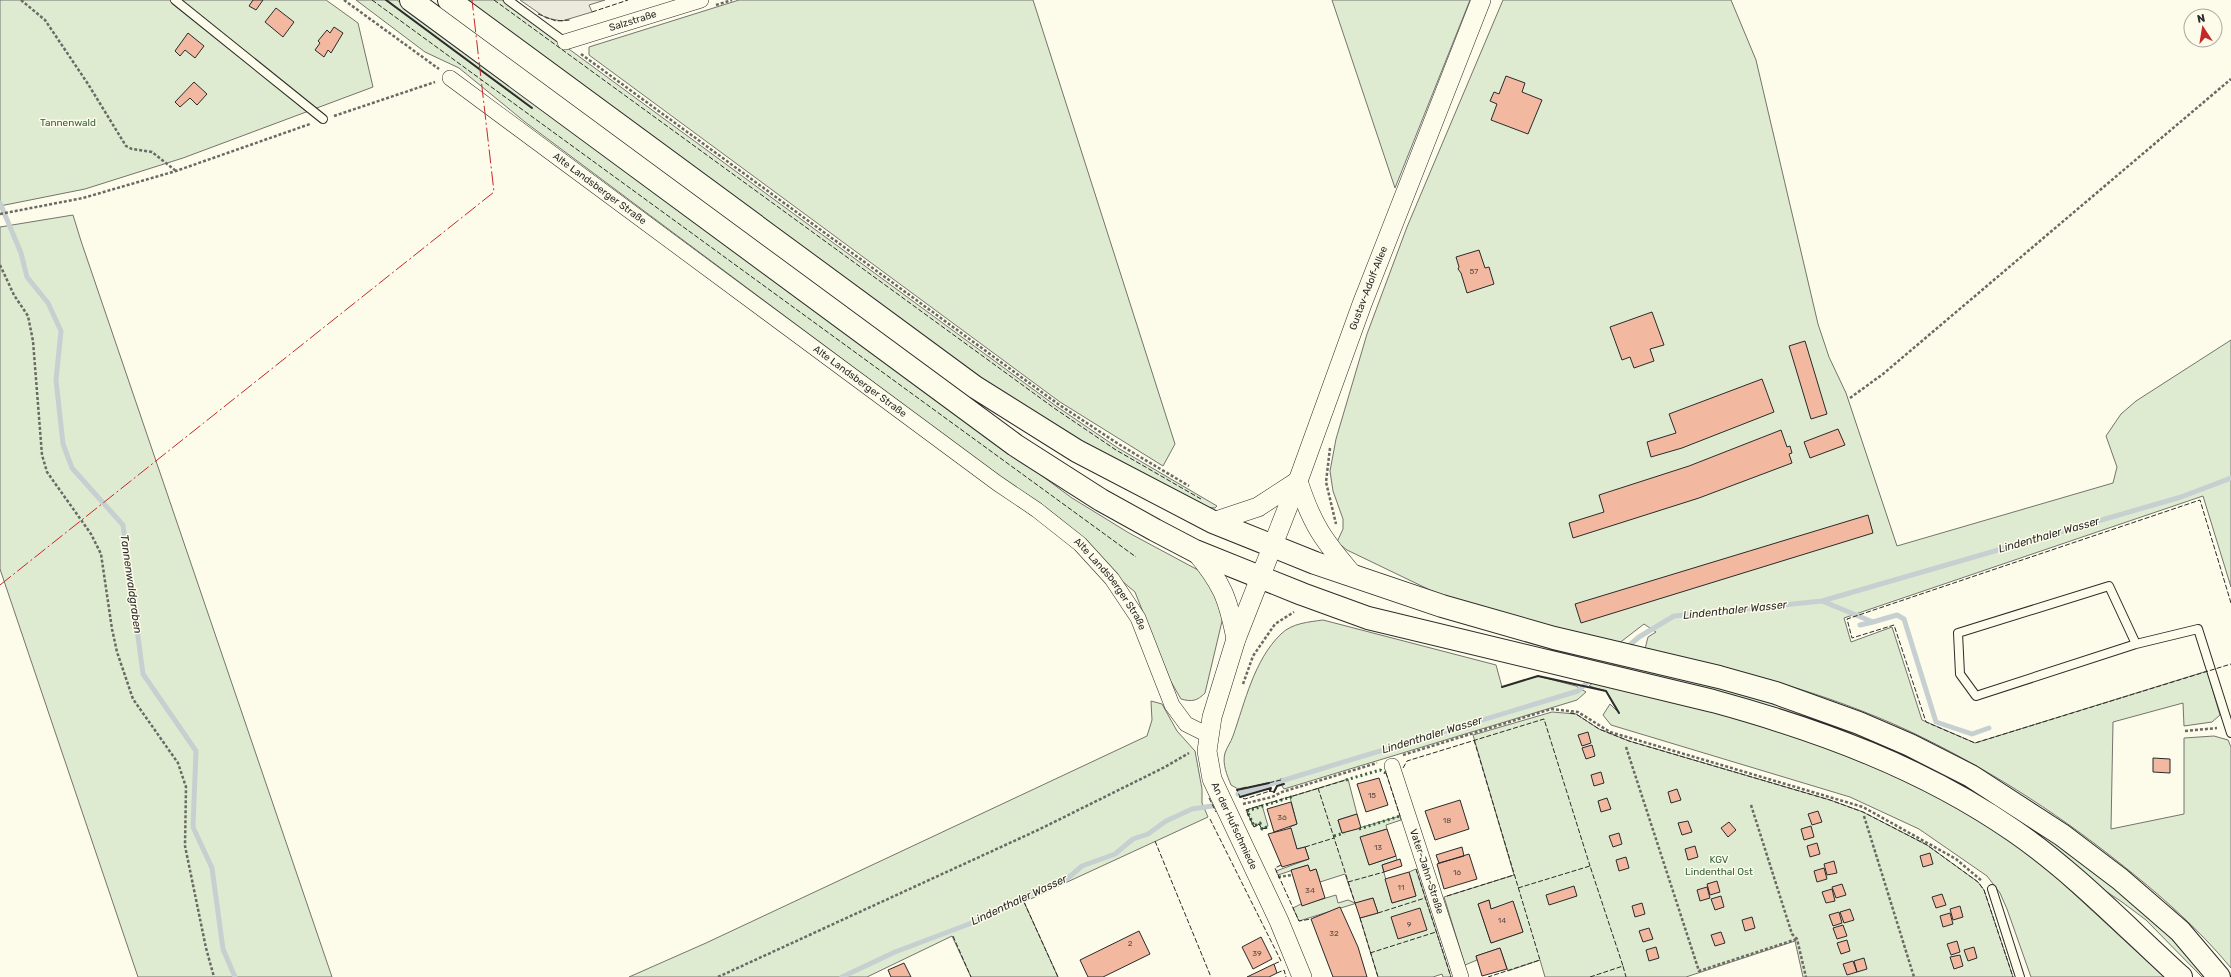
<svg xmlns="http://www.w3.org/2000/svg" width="2231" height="977" font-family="Rubik,sans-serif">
<rect width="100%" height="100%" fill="#fdfbea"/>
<path fill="#deebd1" stroke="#74746e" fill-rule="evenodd" d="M0,0H326L358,23L373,87L183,158L85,189L0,206Z
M356,0H397L1072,498L1129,533L1198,570L1211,580L1223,617L1205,693C1197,701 1192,702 1181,699L1170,680L1135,592L1122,581L904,405L525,122L459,68L425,52Z
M466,0H502L1056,406L1118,448L1217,506L1215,508L1205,507L1076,439L980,379Z
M739,0H1033L1175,444L1163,466L1060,402L589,55V47Z
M1332,0H1470L1395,188Z
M1503,0H1731L1756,60L1818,324L1829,357L1846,393L1897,546L2113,483L2117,467L2106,436L2121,414L2136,401L2231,340V587L2203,496L1844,618L1851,642L1892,627L1922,720L1975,743L2207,671L2220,715L2212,722L2184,726L2183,703L2113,722L2111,829L2184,814V738L2214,736L2228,740L2231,747V968C2198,928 2158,893 2117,861C2053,810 1983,766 1909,731C1825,692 1735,669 1645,649L1648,637L1656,632L1644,624L1618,644L1458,601L1430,590L1347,550L1337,542L1343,529V519L1333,491L1330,471L1336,439L1367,334L1407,227Z
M73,215L81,241L332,977H138L0,569V227Z
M1323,620L1496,665L1502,687L1538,676L1576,686L1586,692L1577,700L1284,789L1282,786L1281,778V780L1247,789L1246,787L1238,789L1231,785C1227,775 1222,764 1225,753C1227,747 1231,742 1233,736C1245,702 1254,660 1281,634C1292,623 1309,622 1323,620Z
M1616,662C1690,680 1764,697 1835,723C1977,776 2106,866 2209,977H2202L2146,920L2122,902L1898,754C1805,713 1711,688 1612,666Z
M1595,681L1755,722L1855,757L1939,797L2013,842L2058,879L2164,977H2031L2007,909L2000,893L1987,876L1919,829L1850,797L1611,725L1603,715L1610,704L1618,712L1606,691L1589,686Z
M1151,701L1162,704L1177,731L1195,751L1202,789V803L1208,817L1024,902L1058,977H971L952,936L867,977H629L706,943L1147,736L1152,720Z
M1552,712L1576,714L1599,729L1629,741L1830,800L1863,812L1927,845L1978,882L1984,890L2013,977H1803L1795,941L1686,977H1545L1540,960L1508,971L1500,948L1476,956L1477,960L1465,965L1444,897L1514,875L1473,735ZM1489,900L1491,909L1513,902L1523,932L1491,943L1478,904Z
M1348,779L1357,814L1338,820L1342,833L1400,816L1401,820L1386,825L1387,829L1361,837L1369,865L1396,856L1397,860L1382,865L1392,903L1416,896L1409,872L1416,869L1451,977H1443L1442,974L1433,977H1378L1360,918L1378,913L1373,898L1299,921L1293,908L1301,904L1302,905L1336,895L1338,903L1348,900L1355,903L1345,874L1320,882L1316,869L1310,871L1308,865L1278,875L1276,871L1309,859L1305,847L1297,849L1290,827L1297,824L1290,797Z
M1262,805L1268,826L1262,829L1259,824L1254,827L1246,810Z"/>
<path fill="#eceadb" stroke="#74746e" d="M520,0H605L589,5L592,12L562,21L546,18Z"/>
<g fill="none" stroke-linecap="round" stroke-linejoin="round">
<path stroke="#c7d0d0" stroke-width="5" d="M0,203L21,253L27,277L48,303L61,331L56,380L63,444L72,468L123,525L143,674L196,751L193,827L212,868L223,949L235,977
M1822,601L1873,622L1897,615L1904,619L1936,722L1972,734L1989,728
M1860,625L1873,622
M1625,649L1639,637L1674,616L1822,601L2181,497L2231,478
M1238,794L1578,691L1592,678
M842,977L895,952L985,918L1032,892L1048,888L1068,878L1082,866L1115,854L1133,839L1148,834L1166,821L1192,809L1212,806"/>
</g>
<path fill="#f2b8a0" stroke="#2b2b2b" d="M253,0H263L256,10L249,6Z
M276,8L294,22L283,37L265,22Z
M334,27L343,33L331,53L328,50L324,57L315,50L320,43L318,41L327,30L330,33Z
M188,33L204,46L195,58L185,50L180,56L175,51Z
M1506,76L1525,83L1522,92L1542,100L1528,134L1491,120L1497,104L1490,101L1494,92L1499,94Z
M194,82L207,94L197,105L190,98L180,107L175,102Z
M1479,250L1485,268L1489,267L1494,284L1467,293L1461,273L1458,269L1459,267L1456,257Z
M1652,312L1664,345L1650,349L1654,361L1634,368L1630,357L1622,360L1610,327Z
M1805,341L1827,414L1811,419L1789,346Z
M1762,379L1774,412L1682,448L1651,457L1647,442L1676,433L1669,414Z
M1838,429L1845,445L1810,458L1804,442Z
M1781,430L1787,447L1790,446L1792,453L1789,454L1792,463L1699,498L1573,538L1569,523L1604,512L1599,495L1689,466Z
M1868,515L1873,533L1581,623L1575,604Z
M1588,732L1591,743L1582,746L1578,735Z
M1592,745L1595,756L1586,759L1582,748Z
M2153,758L2170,759V773L2153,772Z
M1601,772L1604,783L1594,786L1591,775Z
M1379,778L1388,805L1366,812L1357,784Z
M1677,789L1681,800L1671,803L1668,792Z
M1607,798L1611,809L1601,812L1598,801Z
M1460,800L1469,829L1435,840L1425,811Z
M1291,802L1297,824L1274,832L1267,809Z
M1818,811L1822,822L1812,825L1808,814Z
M1357,814L1361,828L1342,833L1338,820Z
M1688,821L1692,832L1682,835L1678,823Z
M1729,822L1736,830L1728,837L1721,828Z
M1811,826L1814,837L1804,840L1801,829Z
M1291,828L1297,849L1305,847L1309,859L1282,867L1268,834Z
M1387,829L1396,856L1369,865L1360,837Z
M1619,833L1622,844L1613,847L1609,836Z
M1817,843L1820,854L1810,857L1807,846Z
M1695,846L1698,857L1688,860L1685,849Z
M1462,847L1464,856L1439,863L1436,855Z
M1930,853L1933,864L1923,867L1920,856Z
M1469,854L1477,879L1444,889L1437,864Z
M1626,857L1629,868L1619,871L1616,860Z
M1400,859L1402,866L1384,872L1382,865Z
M1834,861L1837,873L1827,875L1824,864Z
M1308,865L1310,871L1316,869L1325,898L1302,906L1291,870Z
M1824,868L1827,879L1817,882L1814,871Z
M1409,872L1416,896L1392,903L1385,879Z
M1717,881L1720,892L1710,895L1707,884Z
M1842,884L1846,895L1836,898L1832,887Z
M1574,886L1577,896L1549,905L1546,895Z
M1707,887L1710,898L1700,901L1697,890Z
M1832,889L1835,901L1826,903L1822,892Z
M1942,894L1946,905L1936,908L1932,897Z
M1721,896L1724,907L1715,910L1711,899Z
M1373,898L1378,913L1360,918L1355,903Z
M1489,900L1491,909L1513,901L1523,932L1491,943L1478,904Z
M1642,903L1645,914L1635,917L1632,906Z
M1960,906L1963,917L1953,920L1950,909Z
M1340,907L1358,947L1367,977H1333L1311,919Z
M1420,908L1427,930L1398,939L1391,917Z
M1850,909L1854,920L1844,923L1840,912Z
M1839,912L1842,923L1833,926L1829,915Z
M1950,913L1953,924L1943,927L1940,916Z
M1752,917L1755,928L1745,931L1742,920Z
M1843,925L1847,936L1837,939L1833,928Z
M1649,928L1653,939L1643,942L1639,931Z
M1139,931L1150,954L1103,977H1088L1080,960Z
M1721,932L1725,943L1715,946L1711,935Z
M1261,937L1272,959L1253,969L1242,947Z
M1847,940L1850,951L1841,954L1837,943Z
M1957,941L1960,952L1951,955L1947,944Z
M1656,947L1659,958L1649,961L1646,950Z
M1974,947L1977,958L1968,961L1964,950Z
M1500,948L1507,969L1482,976L1476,956Z
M1960,955L1963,966L1954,969L1950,957Z
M1864,958L1867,969L1857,972L1854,961Z
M1853,961L1857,972L1847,975L1843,964Z
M904,963L911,977H891L888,970Z
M1274,964L1277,973L1269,977H1247Z"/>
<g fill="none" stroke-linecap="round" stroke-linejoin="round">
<g stroke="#2b2b2b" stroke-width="10">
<path id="service" d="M175,0L323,119
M508,0L565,42
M2136,644L2109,586L1958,633L1960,674L1976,696L2136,644L2198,629L2231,733
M1992,889L2020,977"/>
</g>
<g stroke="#2b2b2b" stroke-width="16">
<g id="minor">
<path id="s1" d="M565,42L701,0"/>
<path id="s2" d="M450,78L997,483L1037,510L1080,544L1112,579L1138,618L1172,705L1186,724L1208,735"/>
<path id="s3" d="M1392,766L1461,977"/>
</g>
</g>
<g stroke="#2b2b2b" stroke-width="20">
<g id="tertiary">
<path d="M1298,481C1312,525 1324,541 1354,576"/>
<path d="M1213,522L1258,507L1298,481"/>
<path d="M1195,551C1222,583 1228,598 1236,639"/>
<path id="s4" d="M1302,977L1279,921L1212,779L1207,751L1212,717L1236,639L1298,481L1362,304L1481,0"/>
</g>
</g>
<g stroke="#2b2b2b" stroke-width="24">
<path id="primary" d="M411,0L1015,445L1101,500L1155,530L1195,551L1302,594L1368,618L1713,701C1819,730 1923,768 2014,831C2075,873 2127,928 2181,977
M449,0L975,387L1077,451L1213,522L1315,563L1442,606L1554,638L1719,677L1776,693L1859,723L1910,745L1971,776L2062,835L2120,879L2180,931L2219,977"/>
</g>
<path stroke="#6a6964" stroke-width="2.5" stroke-dasharray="3 2" stroke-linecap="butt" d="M21,0L45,20L88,84L126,146L132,149L152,152L176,171
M344,0L439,69
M716,5L732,0
M581,54L1058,404L1120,445L1189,486
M334,116L435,82
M0,214L83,198L176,171L310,124
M0,265L14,295L28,316L33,341L42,455L47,472L91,534L101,554L112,629L117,652L133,699L178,763L186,787L185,846L206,948L214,977
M1850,398L1883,374L2231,79
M1330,448L1326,482L1336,524
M1243,684L1253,656L1275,624L1294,612
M2185,731L2217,728
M1626,747L1699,971L1797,939
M1403,755L1551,709L1578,712L1610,732L1863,807L1956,859L1982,881
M1243,804L1272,797L1282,792L1377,763
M1751,805L1792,934L1797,939L1806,977
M1864,816L1914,977
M1278,877L1292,875
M718,977L1038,830L1165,767L1189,753"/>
<use href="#service" stroke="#fdfbea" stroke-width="8"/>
<use href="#minor" stroke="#fdfbea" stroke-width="15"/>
<use href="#tertiary" stroke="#fdfbea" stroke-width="19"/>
<use href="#primary" stroke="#fdfbea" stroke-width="22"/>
<path stroke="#34623c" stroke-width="3" stroke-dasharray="2 3" stroke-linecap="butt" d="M1346,780L1380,770L1386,773
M1267,827L1262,829L1260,823L1254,826L1247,811L1294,796
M1359,829L1400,816
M1334,836L1344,833"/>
<path stroke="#2b2b2b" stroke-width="1" stroke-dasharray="5 2" stroke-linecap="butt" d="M372,0L1136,557
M494,0L1054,408L1116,450L1201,499
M592,12L628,0
M538,14L556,21L570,20
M2231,603L2200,500L1847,619L1852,638L1894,625L1926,722L1975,743L2231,664
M1570,713L1576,714L1599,729L1629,741L1830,800L1863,812L1927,845L1978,882L1984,890L2013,977
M1474,740L1540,960L1488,977
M1403,768L1407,761L1544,719L1590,866
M1386,773L1400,816
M1281,780L1237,790L1240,797L1245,799L1270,791L1274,792L1277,786L1284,784
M1318,788L1355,903
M1209,798L1216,812
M1210,819L1281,961L1274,964
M1267,828L1262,829L1259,824L1254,827L1246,810L1346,780
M1155,841L1211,977
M1305,847L1334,838
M1281,865L1275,868L1299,921L1311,919
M1416,869L1451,977
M1348,882L1384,872
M1518,888L1590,866L1623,966
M1447,896L1514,875
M1024,902L1058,977
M1378,913L1425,898
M1360,918L1378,977
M953,936L971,977
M1370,953L1436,932
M1277,973L1284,970L1286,977
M1590,977L1623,966L1626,977"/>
<path stroke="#2b2b2b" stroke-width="2" d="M386,0L532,108
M1502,687L1538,676L1606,691L1619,713
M1237,790L1269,783
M1274,792L1277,786L1284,784
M1240,797L1271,788L1270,791"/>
<path stroke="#c62828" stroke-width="1" stroke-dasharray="14 3 2 3" stroke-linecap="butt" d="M0,585L494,192L472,0"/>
</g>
<g text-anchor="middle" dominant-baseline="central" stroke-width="3" stroke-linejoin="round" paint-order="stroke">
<g font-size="8" fill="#5d4e48">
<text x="1474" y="271">57</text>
<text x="1372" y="795">15</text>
<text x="1282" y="817">36</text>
<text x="1447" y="820">18</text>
<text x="1378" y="847">13</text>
<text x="1457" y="872">16</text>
<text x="1401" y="887">11</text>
<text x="1310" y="890">34</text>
<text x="1502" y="920">14</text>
<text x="1409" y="924">9</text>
<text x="1334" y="933">32</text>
<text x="1130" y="943">2</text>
<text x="1257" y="953">39</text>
</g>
<g font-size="10" fill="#2b2b2b" stroke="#fdfbea">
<text stroke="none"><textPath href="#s1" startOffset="71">Salzstraße</textPath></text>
<text stroke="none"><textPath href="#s2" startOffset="186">Alte Landsberger Straße</textPath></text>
<text stroke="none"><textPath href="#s4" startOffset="737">Gustav-Adolf-Allee</textPath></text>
<text stroke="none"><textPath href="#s2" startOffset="510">Alte Landsberger Straße</textPath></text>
<text stroke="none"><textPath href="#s2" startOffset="834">Alte Landsberger Straße</textPath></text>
<text transform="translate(1234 826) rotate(65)">An der Hufschmiede</text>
<text stroke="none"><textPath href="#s3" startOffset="111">Vater-Jahn-Straße</textPath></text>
</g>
<g font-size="10" fill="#34623c" stroke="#fdfbea">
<text x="68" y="123">Tannenwald</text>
<text x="1719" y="860">KGV<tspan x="1719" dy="12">Lindenthal Ost</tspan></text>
</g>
<g font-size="11" font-style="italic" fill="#2b2b2b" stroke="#fdfbea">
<text transform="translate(2049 535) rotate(-16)">Lindenthaler Wasser</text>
<text transform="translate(131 584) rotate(82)">Tannenwaldgraben</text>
<text transform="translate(1735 610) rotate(-6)">Lindenthaler Wasser</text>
<text transform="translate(1432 735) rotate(-17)">Lindenthaler Wasser</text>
<text transform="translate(1019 900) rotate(-25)">Lindenthaler Wasser</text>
</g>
</g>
<g transform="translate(2203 28) rotate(348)"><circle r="19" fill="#fdfbea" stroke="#a9a89e"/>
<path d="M0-3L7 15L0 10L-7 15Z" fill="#c62828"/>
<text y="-6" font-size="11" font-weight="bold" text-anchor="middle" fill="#2b2b2b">N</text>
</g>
</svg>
